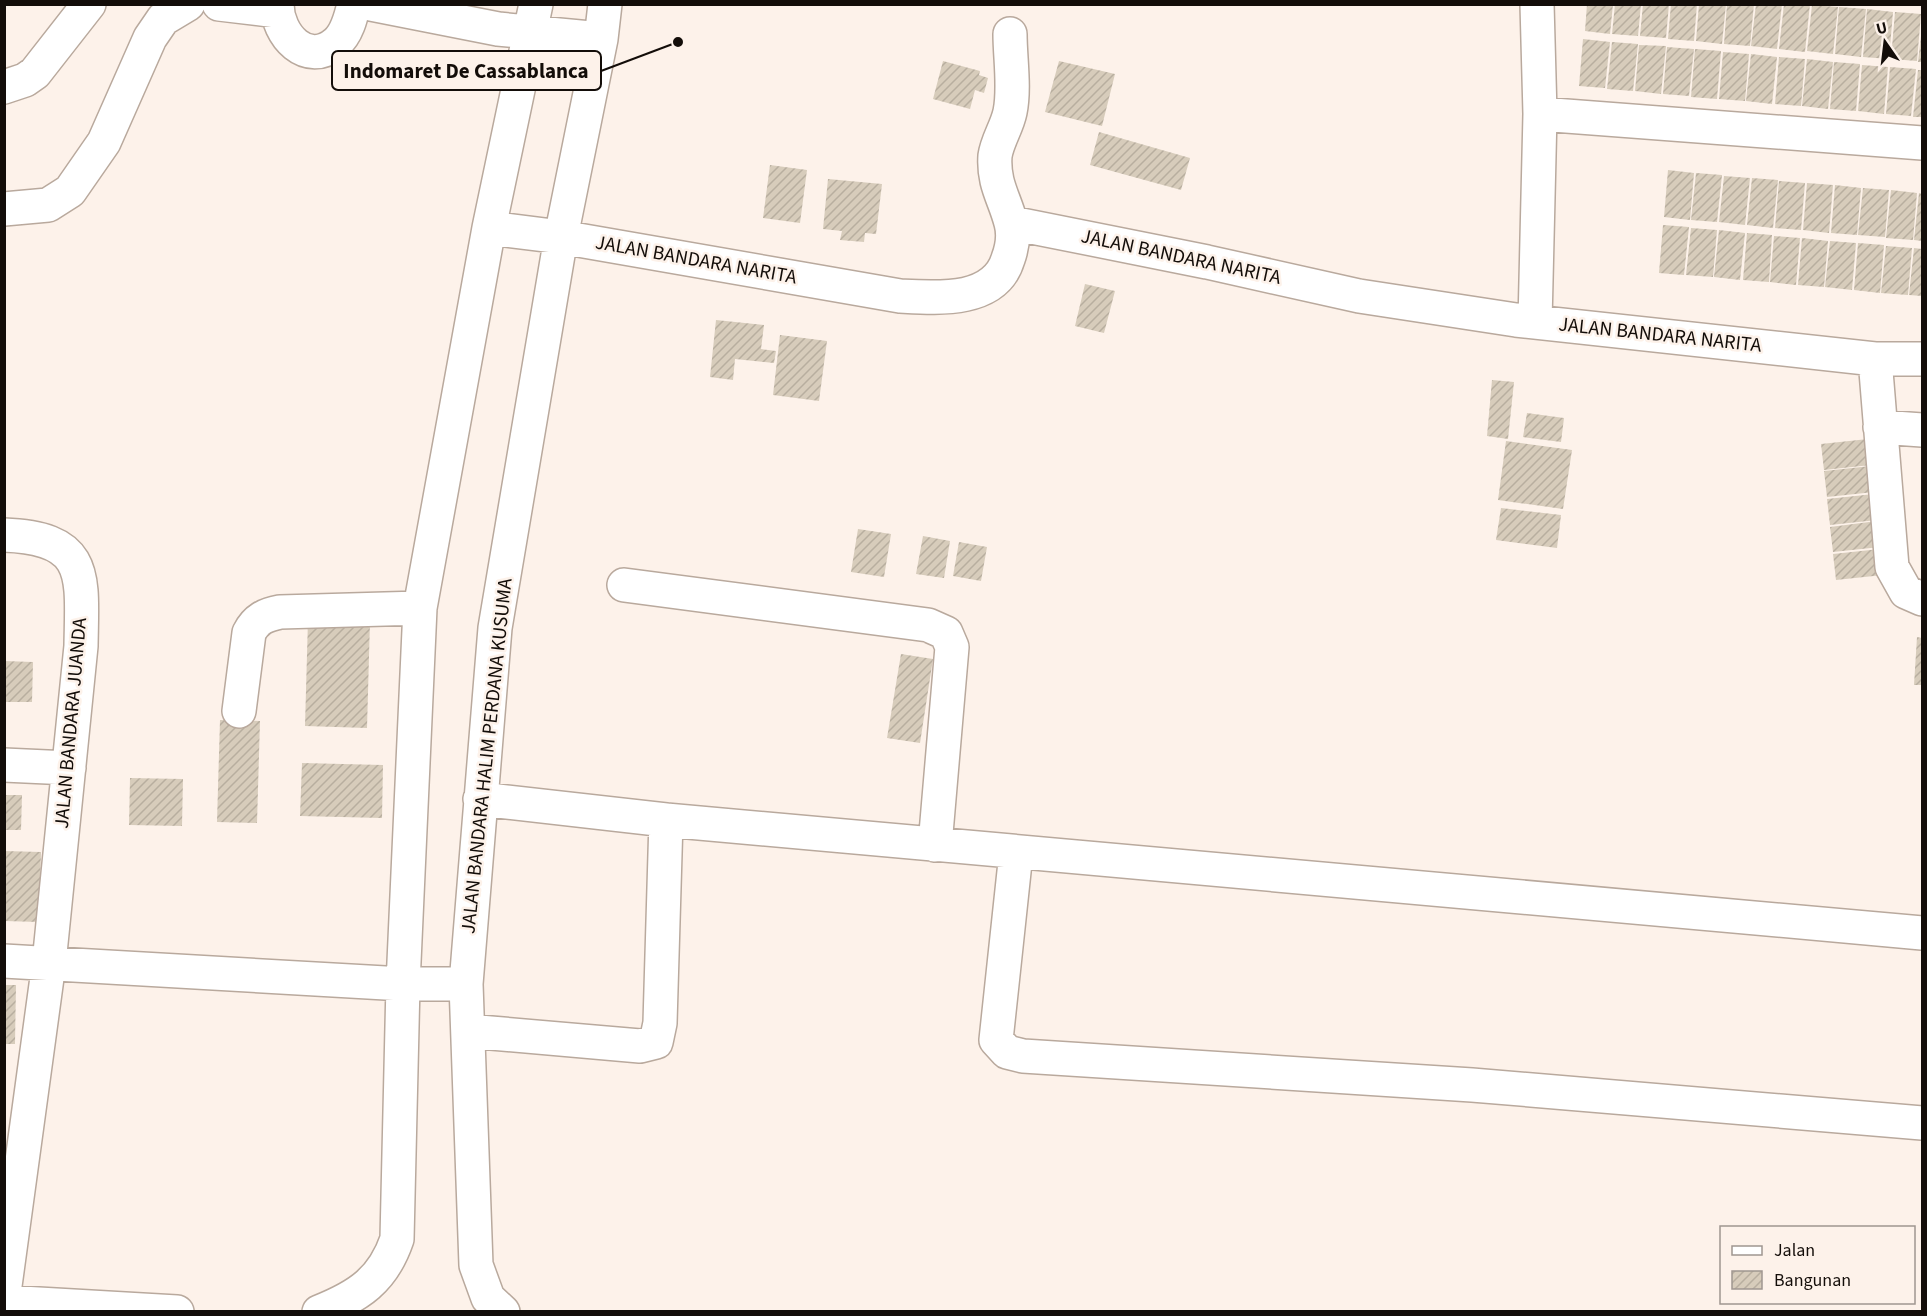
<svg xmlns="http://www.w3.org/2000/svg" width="1927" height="1316" font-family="'Source Sans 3',sans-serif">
<defs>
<pattern id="building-hatch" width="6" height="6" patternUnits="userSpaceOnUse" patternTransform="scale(1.5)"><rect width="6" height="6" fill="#d7ccbb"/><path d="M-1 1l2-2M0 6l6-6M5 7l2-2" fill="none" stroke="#b8ae9f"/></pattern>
</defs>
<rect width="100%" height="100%" fill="#fdf2ea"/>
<path fill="url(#building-hatch)" d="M1587,4H1613L1610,34L1585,31Z
M1615,4H1641L1638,36L1612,34Z
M1643,4H1669L1666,38L1640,36Z
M1671,4H1697L1694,41L1668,39Z
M1699,4H1726L1722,44L1696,41Z
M1727,4H1754L1750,46L1724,44Z
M1756,4H1782L1777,49L1751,46Z
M1784,4H1810L1805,52L1779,49Z
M1812,5L1838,7L1833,54L1807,51Z
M1839,7L1866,9L1861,57L1835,54Z
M1867,9L1893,12L1889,59L1863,57Z
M1895,12L1921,14L1917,61L1891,59Z
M1921,36H1922V62H1918Z
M1583,39L1610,42L1605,88L1579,86Z
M1612,42L1638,44L1633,91L1607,89Z
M1639,45L1666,46L1661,94L1635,91Z
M1667,47L1694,49L1689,96L1663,94Z
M1695,49L1721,51L1717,99L1691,97Z
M1723,52L1749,54L1745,101L1719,99Z
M1751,54L1777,57L1772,104L1746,101Z
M1779,57L1805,59L1801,106L1775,104Z
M1807,59L1833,62L1828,109L1802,106Z
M943,61L980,71L979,75L988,78L984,93L975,90L970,109L933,99Z
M1059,61L1115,74L1102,126L1045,112Z
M1834,62L1860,64L1856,111L1830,109Z
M1862,65L1888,67L1884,114L1858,111Z
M1890,67L1916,69L1911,116L1886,114Z
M1918,70H1922V117H1913Z
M1099,132L1190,158L1181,190L1090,165Z
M770,165L807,170L800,223L763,218Z
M1668,170L1694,173L1690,220L1664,217Z
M1696,173L1722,175L1717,222L1691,220Z
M1724,176L1750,178L1745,225L1719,222Z
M1752,178L1778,180L1773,228L1747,225Z
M828,179L882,184L876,234L865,233L864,242L840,240L842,231L823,229Z
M1779,181L1805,183L1801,230L1775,228Z
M1807,183L1833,185L1829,233L1803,230Z
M1835,185L1861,188L1857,235L1831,233Z
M1863,188L1889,190L1885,237L1858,235Z
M1891,190L1917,193L1913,240L1886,238Z
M1919,193L1922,194V241L1914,240Z
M1663,225L1689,227L1684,275L1659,273Z
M1691,228L1717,230L1713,277L1686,275Z
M1719,230L1745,233L1740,280L1714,277Z
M1747,233L1772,235L1769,282L1743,280Z
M1774,236L1800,238L1796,285L1770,282Z
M1802,238L1828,241L1824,287L1798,285Z
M1830,241L1856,243L1852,290L1825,287Z
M1858,243L1884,245L1880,293L1854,290Z
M1886,246L1912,248L1908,295L1881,293Z
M1914,248L1922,249V296L1909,295Z
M1085,284L1115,291L1104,333L1075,326Z
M716,320L764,325L761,349L776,351L774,363L735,359L733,380L710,377Z
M780,335L827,341L819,401L773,395Z
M1492,380L1514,382L1508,439L1487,436Z
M1527,413L1564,418L1561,442L1523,437Z
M1868,439L1871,465L1824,470L1821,444Z
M1506,441L1572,450L1563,509L1498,500Z
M1871,466L1874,492L1827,497L1824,471Z
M1874,494L1877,520L1830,525L1827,499Z
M1501,508L1561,515L1557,548L1496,540Z
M1877,521L1880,547L1833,552L1830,527Z
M858,529L891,534L884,577L851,572Z
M923,536L950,541L944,578L916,574Z
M959,542L987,547L981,581L953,576Z
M1880,549L1883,575L1836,580L1833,554Z
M308,619L370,621L367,728L305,726Z
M1917,637L1922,638V685H1914Z
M901,654L933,659L920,743L887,738Z
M4,661L33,662L32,702H4Z
M220,720L260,721L257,823L217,822Z
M302,763L383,765L382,818L300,816Z
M130,778L183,779L182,826L129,825Z
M4,795H22L21,830H4Z
M4,851L41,852L39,922L4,921Z
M4,985H16L15,1044H4Z"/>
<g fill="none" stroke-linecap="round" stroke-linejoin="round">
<g stroke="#b9a99d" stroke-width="36">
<path id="minor" d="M219,4L277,11
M277,4C277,35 307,68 336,43C347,34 351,17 354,4
M371,4L498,29L601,39
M4,87L25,80L35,73L89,4
M1540,114L1922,143
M4,209L48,205L70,191L104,142L150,38L163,19L188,4
M1012,223L1207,262L1359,296L1516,320L1875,359H1922
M489,228L561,237L900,296C937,298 995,303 1008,259C1012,248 1014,234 1011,223C1005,199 993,184 995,156C997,141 1007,127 1010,112C1015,88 1010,58 1010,34
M1535,322L1540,114L1537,4
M1875,359L1892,567L1906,592L1922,599
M1880,427L1922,430
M4,535C90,538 82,576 81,646L49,963L4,1293
M624,585L928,625L946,633L952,647L935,845
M239,711L249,633C256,619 265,615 280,612L420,608
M4,765L69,768
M666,820L1922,933
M1016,853L996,1040L1007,1052L1023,1056L1472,1085L1922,1123
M4,961L403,984H466
M468,1031L640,1046L656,1042L660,1023L666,820L480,799
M4,1302L177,1312
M319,1312C359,1296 383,1280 397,1239L403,984L420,608L489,228L536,4
M503,1312L488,1298L476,1265L466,984L495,628L561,237L601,39L605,4"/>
</g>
<use href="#minor" stroke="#fff" stroke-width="33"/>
</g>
<g text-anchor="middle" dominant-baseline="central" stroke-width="5" stroke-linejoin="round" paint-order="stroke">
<g font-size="20" fill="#130d09" stroke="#fdf2ea">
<text transform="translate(1181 257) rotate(12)">JALAN BANDARA NARITA</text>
<text transform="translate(696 260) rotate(10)">JALAN BANDARA NARITA</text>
<text transform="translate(1660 335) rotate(6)">JALAN BANDARA NARITA</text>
<text transform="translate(71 723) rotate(-85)">JALAN BANDARA JUANDA</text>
<text transform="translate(487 756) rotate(-84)">JALAN BANDARA HALIM PERDANA KUSUMA</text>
</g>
</g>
<path fill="none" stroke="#130d09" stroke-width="2" d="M678 42L601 71"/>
<circle fill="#130d09" stroke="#fdf2ea" stroke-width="2" cx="678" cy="42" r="6"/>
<rect fill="#fdf2ea" stroke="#130d09" stroke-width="2" x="332" y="51" width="269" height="39" rx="6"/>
<g font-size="21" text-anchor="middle" font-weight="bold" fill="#130d09">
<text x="466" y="78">Indomaret De Cassablanca</text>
</g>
<rect width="1927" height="1316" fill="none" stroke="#130d09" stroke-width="12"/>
<rect x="1720" y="1226" width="195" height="78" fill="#fdf2ea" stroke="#9f9690" stroke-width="1.5"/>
<rect x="1732" y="1246" width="30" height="9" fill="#ffffff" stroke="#9f9690" stroke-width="1.5"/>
<text x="1774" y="1256" font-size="18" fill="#130d09">Jalan</text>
<rect x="1732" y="1271" width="30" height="18" fill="url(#building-hatch)" stroke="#9f9690" stroke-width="1.5"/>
<text x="1774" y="1286" font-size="18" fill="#130d09">Bangunan</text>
<g transform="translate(1885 42) rotate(346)" stroke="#fdf2ea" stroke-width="4.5" paint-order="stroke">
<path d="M0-4.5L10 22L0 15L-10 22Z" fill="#130d09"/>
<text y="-9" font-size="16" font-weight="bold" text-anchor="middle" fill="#130d09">U</text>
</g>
</svg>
